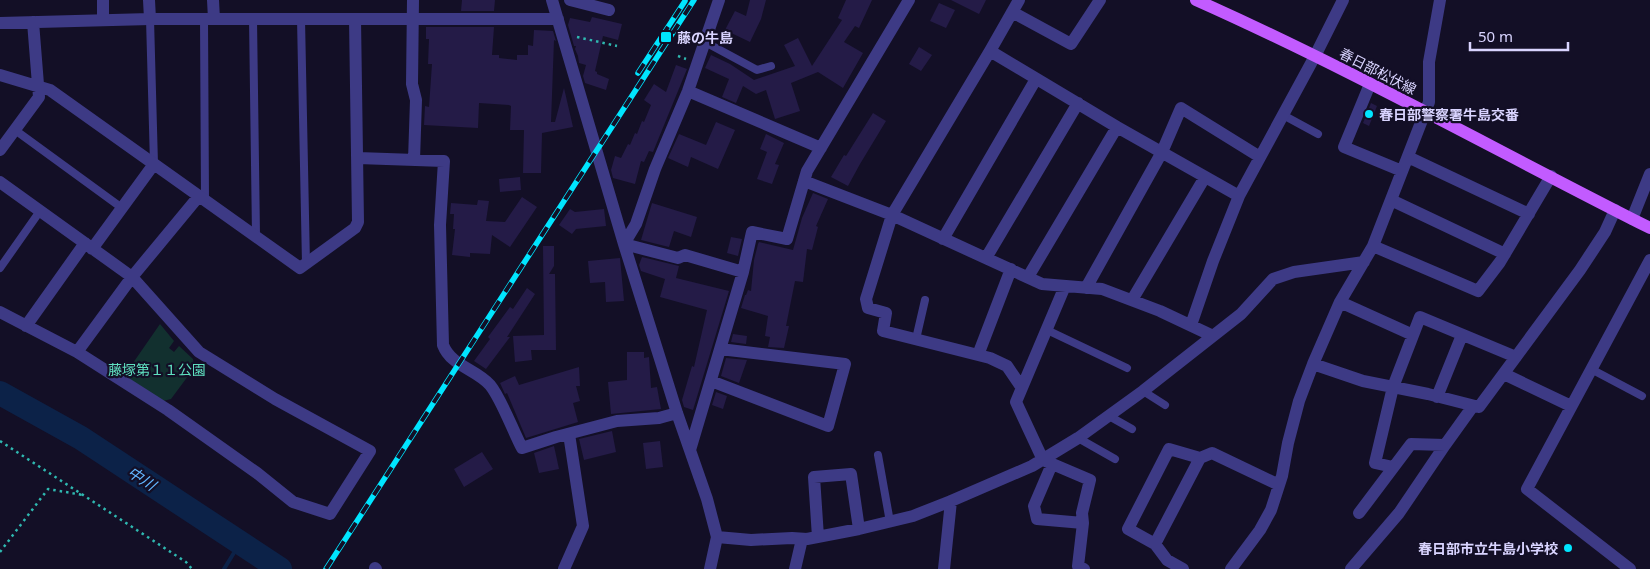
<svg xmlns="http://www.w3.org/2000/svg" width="1650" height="569" font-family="'Noto Sans','Noto Sans JP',sans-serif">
<rect width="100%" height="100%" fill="#130f26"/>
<path fill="#12302f" d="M160,324L174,341L169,348L174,352L179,346L193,359L194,368L171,399L163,401L124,376Z"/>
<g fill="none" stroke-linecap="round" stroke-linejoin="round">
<path stroke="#0c2248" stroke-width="4" d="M224,569L240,543"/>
<path stroke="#0c2248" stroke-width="24" d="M0,393L81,438L280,569"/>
</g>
<path fill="#241b47" d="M462,0H495L494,11H461Z
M750,0H766L761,19L750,42L725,30L735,11L746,16Z
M846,0H872L859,28L855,26L844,42L863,53L843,88L818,72L791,83L800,111L775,119L766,90L756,94L743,86L736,103L722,97L729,79L705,68L711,55L730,64L754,80L795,66L784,45L798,38L812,66L842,20L838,18Z
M951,0H986L979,14Z
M939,3L955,10L946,28L930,21Z
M592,17L622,24L618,40L603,36L595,71L597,72V74L609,79L606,90L585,83L583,76L586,65L579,63L578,56L575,49L576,46H574L568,25L570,18L590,22Z
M426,27H494L492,55H499V58L517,60V55H528V45L533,46L534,30L553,31L556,41L554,40L551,122H555L564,88L573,127L542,133L541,173H523L524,130H510L511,106L509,105L479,103L478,128L424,125L425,106L429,107L432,64H428L429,39H426Z
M919,47L932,55L921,71L909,64Z
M676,65L687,69L653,152L649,151L644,162L641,161L635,184L613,178L611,170L615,156L621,158L628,144L630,145L635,133L637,134L642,121L644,122L651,105L644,100L654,84L666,92Z
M1371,103L1377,106L1369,126L1363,123Z
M873,113L886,121L860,164L848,186L831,177L844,155L846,156Z
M716,122L735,130L718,169L691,157L688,167L668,158L679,134L706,145Z
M766,134L784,143L775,164L779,165L772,184L757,179L767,152L760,149Z
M520,177L521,190L500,192L499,179Z
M813,193L828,199L816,226L818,227L812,250L807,249L803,282L795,281L786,326H789L784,348L768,347L770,337L765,336L768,316L741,308L745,295H746L748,290L751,291L754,260L758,244L759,242L793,250L802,218Z
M522,197L537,207L510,247L492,235L490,254L470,253V257L452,255L455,229H453L454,214H450L451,203L477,205L478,200L489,201L486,221L505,222Z
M652,203L697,217L691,237L674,231L669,247L641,240Z
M570,209L575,212L604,209L606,226L576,229L572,234L559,225Z
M731,237L742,239L738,256L727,253Z
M543,246H554V266L549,274H555L556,350H531L532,360L515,362L513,336L544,335Z
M642,257L679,266L676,278L729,291L693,410L684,407L682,400L692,366L694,367L707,310L660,297L665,279L641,271L639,265Z
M620,258L624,301L606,302L605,282L590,283L588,261Z
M527,288L535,294L507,337H510L486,369L474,361L490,339L488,337L510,307L513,309Z
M733,334L747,336L746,344L731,342Z
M627,352H644V358L649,357L651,388L657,387L661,409L611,414L608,382L627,380Z
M726,358L747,360L739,383L721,376Z
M579,367L580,386H576L580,401L573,403L578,422L526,438L507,393L505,394L500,383L515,376L519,385Z
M716,392L727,396L723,409L712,405Z
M612,431L616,452L584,460L579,439Z
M660,441L663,467L646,469L643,443Z
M554,446L559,469L539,473L534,453Z
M482,452L493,469L464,487L454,469Z"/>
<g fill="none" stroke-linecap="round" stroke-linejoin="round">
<path stroke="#2fb8b0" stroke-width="2.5" stroke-dasharray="2.5 4" stroke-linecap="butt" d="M577,37L617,46
M678,56L686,59
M0,441L186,562L192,569
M0,552L48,489L83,495"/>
<path stroke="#3d3a85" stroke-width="8" d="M150,19L154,164
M204,19L205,200
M253,19L256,236
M301,19L306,264
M705,42L757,70L771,66
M1283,115L1318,134
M15,130L122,208
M0,268L40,211
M1047,330L1127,368
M916,339L925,300
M1591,369L1642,396
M1143,391L1165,405
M1109,416L1132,429
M1078,438L1115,459
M878,455L890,522"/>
<path stroke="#3d3a85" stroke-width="12" d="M103,0V20
M149,0L150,19
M213,0L214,19
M413,0L412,84L416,100L414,160
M552,0L624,244L677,413L707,499L717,537L710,569
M570,0L609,10
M1019,0L990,51L892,215L866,299L868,308L886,313L883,331L990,358L1007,366L1022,388
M1012,12L1071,44L1100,0
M0,23L150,19H558
M990,51L1117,127L1239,196
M0,75L50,90L300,268L355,228L358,222L355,19
M1370,84L1344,147L1402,171
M688,91L821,148
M0,150L39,97L33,22
M1408,157L1529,214
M358,158L444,161L440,225L443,345C451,366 476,369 490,385C501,398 513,431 522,448L556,437L617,421L659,418L677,413
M804,181L892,215L1042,284L1102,289L1160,311L1213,336
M0,182L132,277L199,352L275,399L370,451L330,514L293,502L257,473L168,410L77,352L0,312
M1391,200L1505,254
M1632,219L1650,174
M943,239L1036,79
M624,244L678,258L685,255L743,272L752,232L787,239L807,171L909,0
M624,244L636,224L655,169L688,91L719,0
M1373,246L1478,291L1500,262L1551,176
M92,249L154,164
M986,258L1078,103
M1028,277L1117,127
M1065,286L1016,402L1043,460L1090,480L1082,513L1083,523L1078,566L1084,569
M1086,288L1162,152L1181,108L1260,157
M1132,300L1205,177
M1340,302L1413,335
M1191,325L1213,261L1239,196L1315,56L1343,0
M26,326L85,243
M77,352L132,277L199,196
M978,355L1011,269
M1313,364L1363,381L1428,394L1479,407L1580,270L1605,232L1615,210
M1504,374L1571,406
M711,381L828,426L845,364L720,349
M1437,397L1462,335
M690,450L743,272
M1052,464L1034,506L1037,519L1083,523
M1393,467L1375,463L1393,387L1420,317L1516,357
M1359,513L1411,444L1445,445L1473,406
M717,537L751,540L792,538L807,539L859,529L913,516L951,501L1032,466L1078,438L1143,391L1241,314L1273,279L1294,272L1364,262
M818,537L814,477L851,474L859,529
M1155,544L1200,458L1212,453L1279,485
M375,568L376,569
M564,569L583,526L569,434
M795,569L802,539
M944,569L951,501
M1183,569L1167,560L1155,544L1128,529L1169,449L1200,458
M1231,569L1260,530L1271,510L1282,476L1288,443L1299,401L1313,364L1340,302L1373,246L1429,102V62L1440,0
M1351,569L1399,513L1445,445
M1630,569L1527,489L1650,260"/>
<path stroke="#c25bff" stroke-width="12" d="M1196,0C1351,69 1499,152 1650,228"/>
<g stroke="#00e5ff" stroke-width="5.5">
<path id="rail" d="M638,73L685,1
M326,569L694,0"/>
</g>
<use href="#rail" stroke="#130f26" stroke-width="4" stroke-dasharray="11" stroke-linecap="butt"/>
</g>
<g fill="#00e5ff" stroke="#130f26" stroke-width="2">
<rect x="660" y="31" width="12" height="12" rx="2.5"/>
<circle cx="1369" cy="114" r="5"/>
<circle cx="1568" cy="548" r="5"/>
</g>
<g text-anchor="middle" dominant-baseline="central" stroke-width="4.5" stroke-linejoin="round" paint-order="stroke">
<g font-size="14" font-weight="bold" fill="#d9d4ff" stroke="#130f26" text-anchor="start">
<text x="677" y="37">藤の牛島</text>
<text x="1379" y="114">春日部警察署牛島交番</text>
<text x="1558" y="548" text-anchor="end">春日部市立牛島小学校</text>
</g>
<g font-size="14" fill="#d9d4ff" stroke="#130f26">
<text transform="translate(1378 71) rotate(27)">春日部松伏線</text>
</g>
<g font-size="14" fill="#5fe0c0" stroke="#130f26">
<text x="157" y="369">藤塚第１１公園</text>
</g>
<g font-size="15" font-style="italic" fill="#62b6ff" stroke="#130f26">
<text transform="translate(142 478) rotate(33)">中川</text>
</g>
</g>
<path d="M1470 42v8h98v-8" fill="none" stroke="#d9d4ff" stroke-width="2.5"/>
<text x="1478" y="42" font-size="15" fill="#d9d4ff" stroke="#130f26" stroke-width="4" paint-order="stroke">50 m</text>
</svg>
